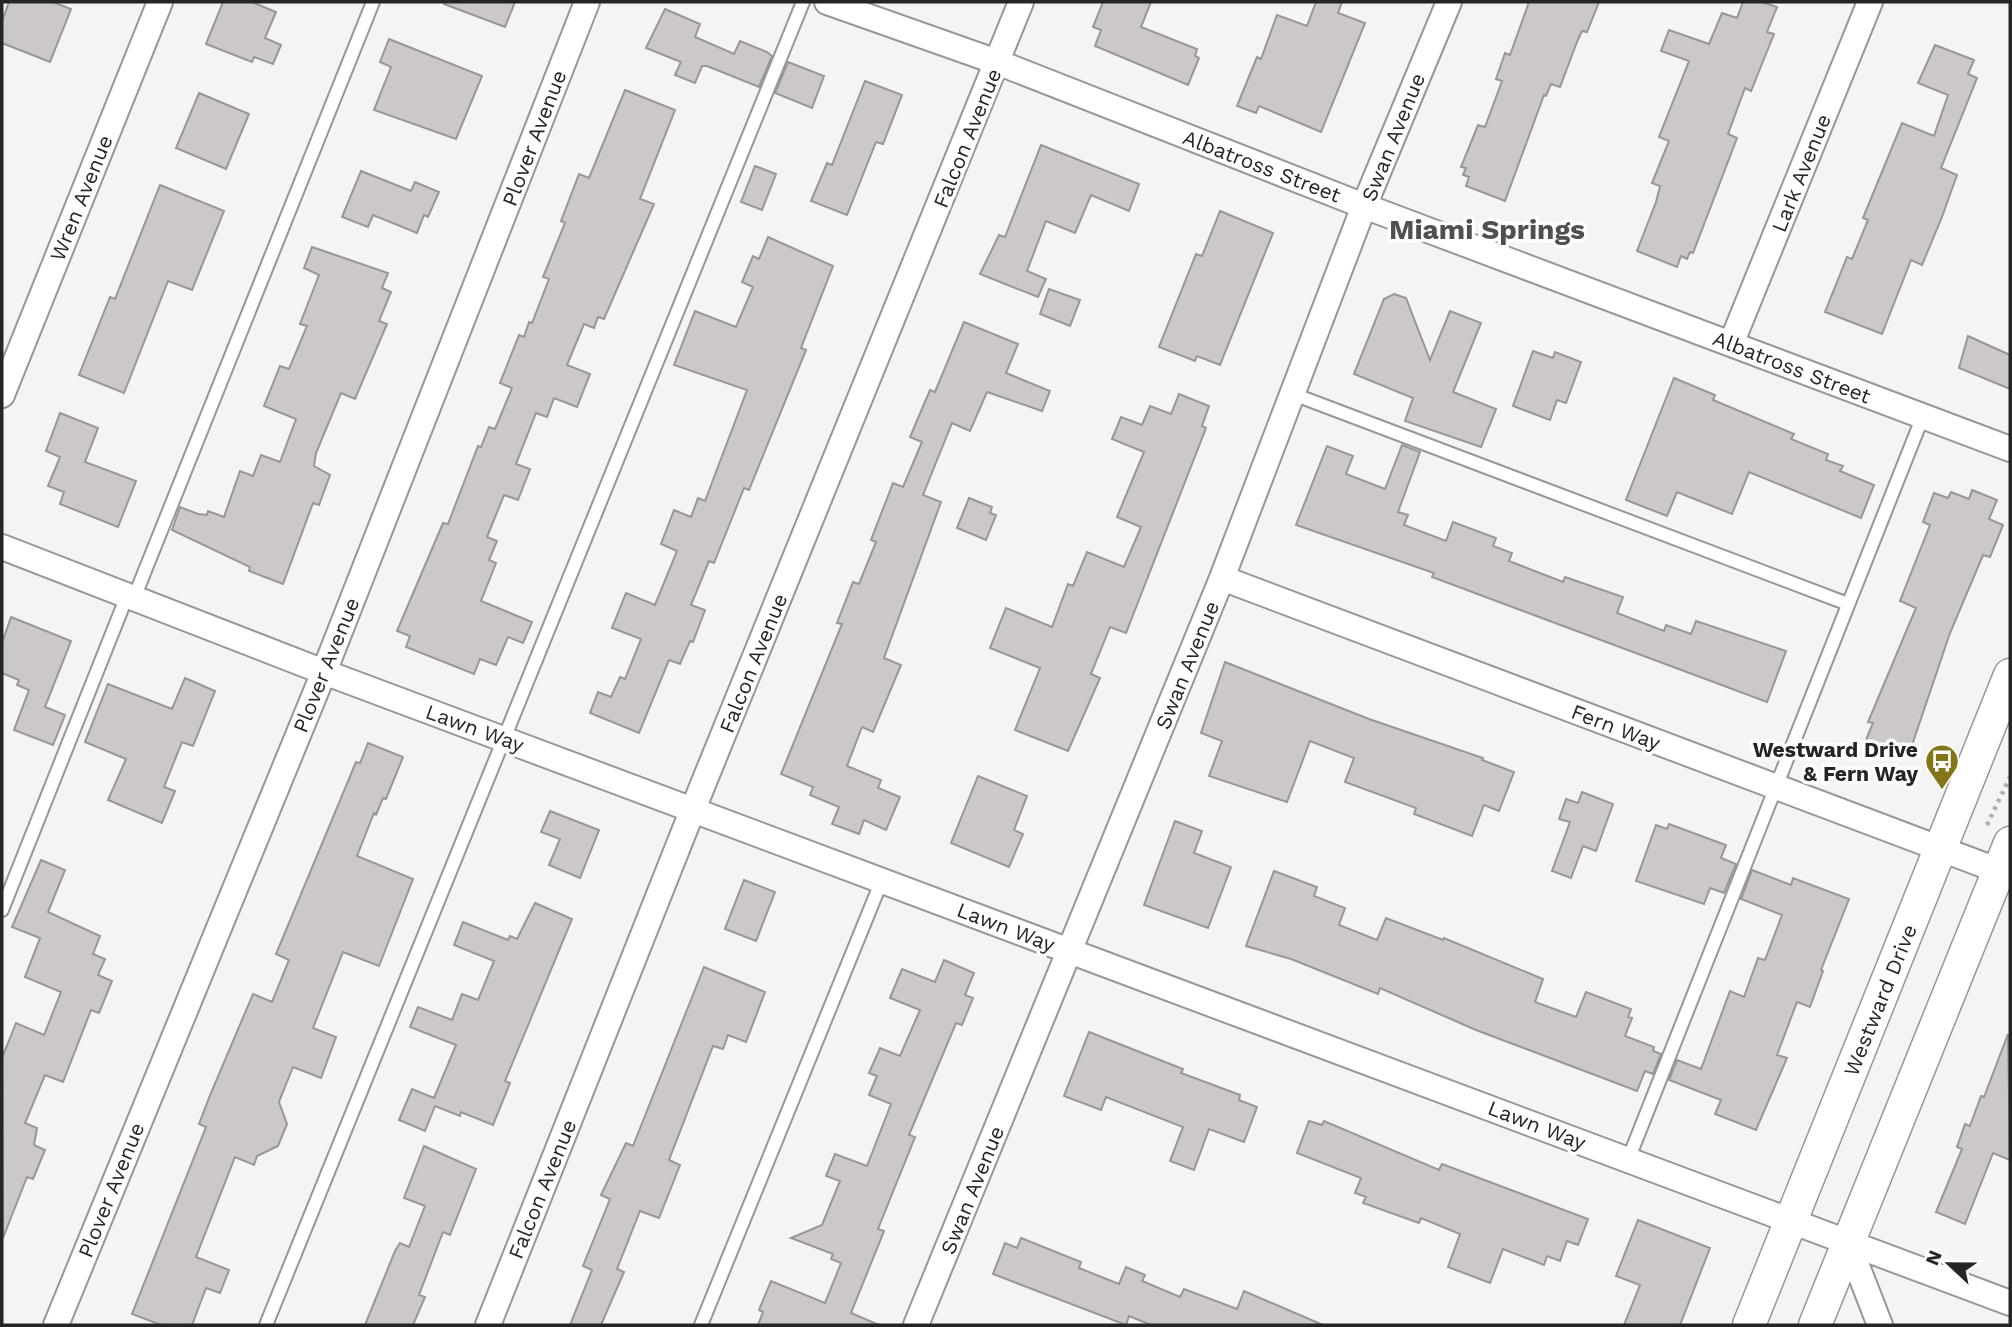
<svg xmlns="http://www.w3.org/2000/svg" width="2012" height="1327" font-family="'Work Sans',sans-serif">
<rect width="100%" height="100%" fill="#f6f3f5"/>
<path fill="#ccc8c9" stroke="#9a9697" stroke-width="2" d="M9,2H53L71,9L50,62L2,43V21Z
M223,2H252L276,12L265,38L281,45L273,64L254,57L252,62L206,44Z
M444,2H515L505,27L444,4Z
M1103,2H1151L1141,27L1197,49L1195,56L1199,58L1188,85L1095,46L1101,30L1093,27Z
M1316,2H1342L1338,13L1365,23L1321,132L1259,106L1256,113L1237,106L1257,57L1261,59L1277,15L1307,26Z
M1529,2H1599L1587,32L1582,31L1577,42L1560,87L1551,84L1546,96L1544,95L1505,201L1466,186L1469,177L1463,175L1466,168L1461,167L1478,125L1485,127L1502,81L1496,79L1505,53L1510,55Z
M1743,2H1762L1777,7L1767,32L1774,34L1751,91L1745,88L1728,134L1737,138L1693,253L1690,252L1687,259L1681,256L1677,267L1637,251L1656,202L1660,186L1652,183L1669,141L1659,137L1689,61L1661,51L1669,30L1709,44L1722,13L1737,18Z
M665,9L700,24L695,37L734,54L740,41L767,52L772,56L759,87L707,66H702L695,83L675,75L681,62L646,48Z
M389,39L482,76L456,139L374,110L391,67L380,62Z
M1935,45L1974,60L1968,74L1977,78L1941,168L1957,175L1942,217L1922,265L1911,260L1882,334L1825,312L1847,257L1852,259L1868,220L1863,218L1902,123L1934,136L1948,95L1918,83Z
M788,62L824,76L812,108L775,93Z
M865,81L902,95L883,144L876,142L847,215L811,201L827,163L832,165Z
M625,90L675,110L640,199L654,204L604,319L598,317L594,328L584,324L567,365L590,374L577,407L554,398L547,417L536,413L516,464L530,469L518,500L504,495L487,537L497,541L489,560L496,563L481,601L532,622L523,643L508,637L496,665L480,659L474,674L406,647L410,636L397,631L443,523L448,524L478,446L481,447L489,427L495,429L512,388L500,383L519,335L524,337L529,322L532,323L549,279L543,277L565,223L561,221L579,174L589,178Z
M199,93L249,114L226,169L176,148Z
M1041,145L1139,184L1129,211L1091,195L1075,233L1046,221L1027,271L1046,279L1038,297L980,274L999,235L1005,237Z
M755,166L776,174L762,210L741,202Z
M361,171L411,191L415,182L439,192L428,217L424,215L417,233L373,215L368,227L342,217Z
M160,185L224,211L192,290L168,281L124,393L79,375L110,297L115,299Z
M1220,211L1273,233L1220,365L1197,356L1195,361L1159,347L1196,254L1202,256Z
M768,237L833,266L801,348L806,350L749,490L744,488L714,563L709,561L691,605L705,610L693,642L690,641L680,664L669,660L639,733L590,713L598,692L611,697L620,677L625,679L641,639L612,628L626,593L655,605L677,551L661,544L674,510L691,517L698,498L705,501L747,390L674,365L695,311L736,327L753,287L742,282L753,256L759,259Z
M312,247L388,273L382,288L391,292L379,321L387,324L355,399L341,393L316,453L314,466L330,475L319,505L313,503L283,584L249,571L250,567L172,530L180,507L198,514L207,515L208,511L224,517L240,471L253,476L261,455L280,462L296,419L264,406L280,366L289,369L307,326L300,324L319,275L304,268Z
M1049,289L1080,300L1070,326L1040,314Z
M1394,294L1406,298L1430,360L1450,311L1481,323L1453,392L1496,409L1481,447L1405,421L1413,398L1354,374L1384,299Z
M964,322L1018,344L1006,373L1050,391L1042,411L987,392L970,431L952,423L923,495L941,502L884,658L901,665L873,732L862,727L847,766L881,780L878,788L900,797L886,830L864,820L859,834L832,824L839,807L810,795L813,787L781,774L842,624L837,623L853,582L859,584L876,542L871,540L893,483L903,487L922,442L910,437L930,390L935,392Z
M1968,336L2010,355V389L1959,368Z
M1533,351L1553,358L1555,352L1581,362L1566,403L1557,400L1550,420L1513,406Z
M1674,378L1715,395L1713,400L1794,434L1791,439L1828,454L1826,460L1843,466L1840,471L1874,485L1861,518L1749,472L1732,514L1677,492L1667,516L1626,500Z
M1179,394L1209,406L1202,426L1206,428L1126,633L1110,627L1091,674L1100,678L1068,751L1015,730L1040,668L990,648L1006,608L1052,627L1068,584L1073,586L1087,552L1124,567L1141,527L1117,517L1144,452L1112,439L1121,417L1142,425L1150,406L1171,414Z
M60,413L98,428L85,462L136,481L118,527L60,504L64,492L48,486L60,457L46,451Z
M1402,445L1420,452L1398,512L1408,515L1404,525L1446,541L1453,522L1496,538L1493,546L1512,553L1509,561L1563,582L1565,577L1623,597L1617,613L1664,631L1666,625L1691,634L1696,621L1786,651L1767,702L1432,577L1434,573L1296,525L1327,446L1353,456L1346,474L1385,489Z
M1972,490L1997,500L1989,519L2003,525L1990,557L1983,555L1950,633L1909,754L1866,740L1873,723L1868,722L1916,608L1900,601L1930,525L1923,522L1934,493L1948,498L1951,492L1969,499Z
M969,498L992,507L990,513L996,515L986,540L957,528Z
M11,617L71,641L45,707L65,715L53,745L14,730L29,690L17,685L19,680L2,673V643Z
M1225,662L1369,719L1483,758L1482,760L1514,772L1499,811L1484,805L1472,836L1414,814L1416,808L1345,782L1354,758L1310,741L1287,802L1209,776L1222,741L1201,733Z
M185,678L215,691L193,746L182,742L164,787L175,791L162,823L108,800L126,759L85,742L108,684L172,709Z
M368,743L403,757L386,799L383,798L376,815L374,813L357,856L413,879L379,966L343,952L313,1028L336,1037L321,1078L293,1067L279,1102L287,1124L278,1146L257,1156L254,1165L235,1157L196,1257L229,1270L220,1293L206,1288L192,1325H161L132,1314L206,1127L199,1124L211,1093L253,994L272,1002L289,960L276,954L356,762L360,763Z
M978,776L1027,796L1014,830L1023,834L1009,867L951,843Z
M1582,792L1613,804L1596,851L1583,846L1571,878L1552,871L1570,822L1559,819L1566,799L1578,803Z
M550,811L599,830L580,878L549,865L560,839L541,832Z
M1175,821L1202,831L1194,853L1231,867L1208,928L1144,905Z
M1669,824L1726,845L1721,858L1736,864L1724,893L1710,888L1704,904L1636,881L1656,825L1667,829Z
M41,860L65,870L48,912L100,936L93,954L105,959L98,975L112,981L99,1013L91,1010L63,1082L45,1075L25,1123L37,1128L34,1145L45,1150L33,1179L27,1177L3,1238L2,1058L16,1023L44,1035L61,992L25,977L40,938L12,927Z
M1752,870L1791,885L1793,878L1849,899L1821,970L1823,971L1810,1007L1797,1002L1777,1055L1787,1058L1756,1130L1715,1114L1721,1100L1669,1080L1677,1060L1701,1069L1730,991L1744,997L1758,958L1765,960L1782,915L1741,899Z
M1274,871L1317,887L1314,896L1345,908L1339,925L1377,940L1386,918L1443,940L1444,938L1543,979L1535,1002L1576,1017L1586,992L1631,1009L1628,1017L1632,1018L1625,1036L1654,1047L1653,1051L1661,1054L1653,1074L1645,1071L1637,1091L1476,1030L1380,988L1378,994L1291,959L1246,946Z
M744,880L775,892L756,941L725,929Z
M535,903L572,919L505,1081L510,1083L493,1125L461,1112L460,1116L435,1106L425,1131L399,1120L412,1089L434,1098L456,1045L410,1027L418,1007L452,1020L462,994L478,1000L494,961L454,945L463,922L508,940L510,936L517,939Z
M944,960L974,973L965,995L973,998L962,1025L956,1023L909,1135L915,1137L878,1229L884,1231L851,1313L879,1325H758L763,1312L759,1310L771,1281L825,1303L841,1263L831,1259L833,1254L791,1238L822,1225L840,1181L826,1176L835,1154L867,1166L891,1104L869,1095L877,1076L869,1073L880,1048L900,1056L920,1010L890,998L902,969L935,982Z
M704,967L765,992L746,1042L728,1035L723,1049L713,1046L669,1160L680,1165L659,1218L640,1211L617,1269L624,1272L601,1325H570L592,1270L583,1266L610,1199L601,1195L626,1143L633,1146Z
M1089,1032L1183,1069L1181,1073L1240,1095L1239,1100L1257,1107L1244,1142L1209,1129L1194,1170L1170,1161L1183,1127L1106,1097L1101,1110L1064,1096Z
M2008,1034L2010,1160L1993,1153L1965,1224L1936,1212L1962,1149L1957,1147L1965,1124L1970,1126L1981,1096L1984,1097Z
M1309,1121L1322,1125L1324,1121L1439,1170L1442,1164L1588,1219L1578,1245L1567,1241L1560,1261L1547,1256L1544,1265L1503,1249L1490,1283L1448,1267L1460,1234L1421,1218L1419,1223L1363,1203L1366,1197L1355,1193L1361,1178L1297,1153Z
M424,1146L476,1169L450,1235L443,1232L419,1295L425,1297L413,1325H365L395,1251L400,1243L409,1247L425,1206L404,1198Z
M1638,1220L1710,1248L1680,1325H1624L1640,1285L1616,1276Z
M1021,1238L1081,1262L1079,1268L1119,1284L1126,1267L1145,1275L1142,1281L1180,1297L1184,1289L1237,1309L1244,1291L1323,1325H1151L1129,1316L1126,1325L993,1274L1005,1243L1017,1248Z"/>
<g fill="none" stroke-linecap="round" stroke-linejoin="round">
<g stroke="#999698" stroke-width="16">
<path id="service" d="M1293,394L1848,604
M134,598L373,2
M2,910L127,596
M1628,1160L1923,416
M266,1325L803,2
M701,1325L882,880"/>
</g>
<g stroke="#999698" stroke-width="28">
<path id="minor" d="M827,2L997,62L1364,206L2010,449
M1731,344L1870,2
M2,395L160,2
M2,547L324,672L2010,1303
M1222,578L2010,875
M1848,1243L1880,1325
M56,1325L324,672L587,2
M488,1325L693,809L1021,2
M916,1325L1222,578L1364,206L1449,2"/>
</g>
<g stroke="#999698" stroke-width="35">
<path id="tertiary" d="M1749,1325L2010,675
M1815,1325L2010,843"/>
</g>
<path stroke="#b0aeaf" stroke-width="4.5" stroke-dasharray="3.5 5" stroke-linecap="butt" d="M1987,825L2010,777"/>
<use href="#service" stroke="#fff" stroke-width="12"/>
<use href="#minor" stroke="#fff" stroke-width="24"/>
<use href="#tertiary" stroke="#fff" stroke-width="32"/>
</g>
<defs>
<g id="bus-pin" transform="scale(1.75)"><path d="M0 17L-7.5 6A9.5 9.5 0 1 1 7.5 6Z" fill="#847518" stroke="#fff"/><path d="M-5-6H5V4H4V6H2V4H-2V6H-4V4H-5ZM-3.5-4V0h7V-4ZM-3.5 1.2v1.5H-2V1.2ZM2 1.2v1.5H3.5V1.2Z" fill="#fff"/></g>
</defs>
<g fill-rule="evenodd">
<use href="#bus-pin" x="1942" y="761"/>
</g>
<g text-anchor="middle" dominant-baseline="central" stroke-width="7" stroke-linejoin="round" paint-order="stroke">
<g font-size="21" fill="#262526" stroke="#fff">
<text transform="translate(1393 137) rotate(-68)">Swan Avenue</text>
<text transform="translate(534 138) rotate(-69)">Plover Avenue</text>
<text transform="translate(967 138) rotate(-68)">Falcon Avenue</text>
<text transform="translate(1262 166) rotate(21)">Albatross Street</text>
<text transform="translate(1801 173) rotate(-68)">Lark Avenue</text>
<text transform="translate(81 198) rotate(-68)">Wren Avenue</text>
<text transform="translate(1792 367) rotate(21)">Albatross Street</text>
<text transform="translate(753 663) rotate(-68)">Falcon Avenue</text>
<text transform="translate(326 665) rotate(-68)">Plover Avenue</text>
<text transform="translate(1187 665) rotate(-68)">Swan Avenue</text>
<text transform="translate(1616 727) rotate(21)">Fern Way</text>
<text transform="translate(475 728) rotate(20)">Lawn Way</text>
<text transform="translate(1006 927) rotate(21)">Lawn Way</text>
<text transform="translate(1880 1000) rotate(-68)">Westward Drive</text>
<text transform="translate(1537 1125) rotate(21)">Lawn Way</text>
<text transform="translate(542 1189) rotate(-68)">Falcon Avenue</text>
<text transform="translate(111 1190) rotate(-68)">Plover Avenue</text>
<text transform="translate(972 1190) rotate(-68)">Swan Avenue</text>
</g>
<g font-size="21" font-weight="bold" fill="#262526" stroke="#fff" text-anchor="end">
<text x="1918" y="749">Westward Drive<tspan x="1918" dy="24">&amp; Fern Way</tspan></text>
</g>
<g font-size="28" font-weight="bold" fill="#524f51" stroke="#fff">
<text x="1487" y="229">Miami Springs</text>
</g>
</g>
<rect width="2012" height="1327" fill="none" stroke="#262526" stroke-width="7"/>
<g transform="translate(1949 1264) rotate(292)" stroke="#ffffff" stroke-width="5" paint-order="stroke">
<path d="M0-5L12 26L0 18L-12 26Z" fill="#262526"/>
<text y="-10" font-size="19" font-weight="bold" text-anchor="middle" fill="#262526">N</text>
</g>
</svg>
